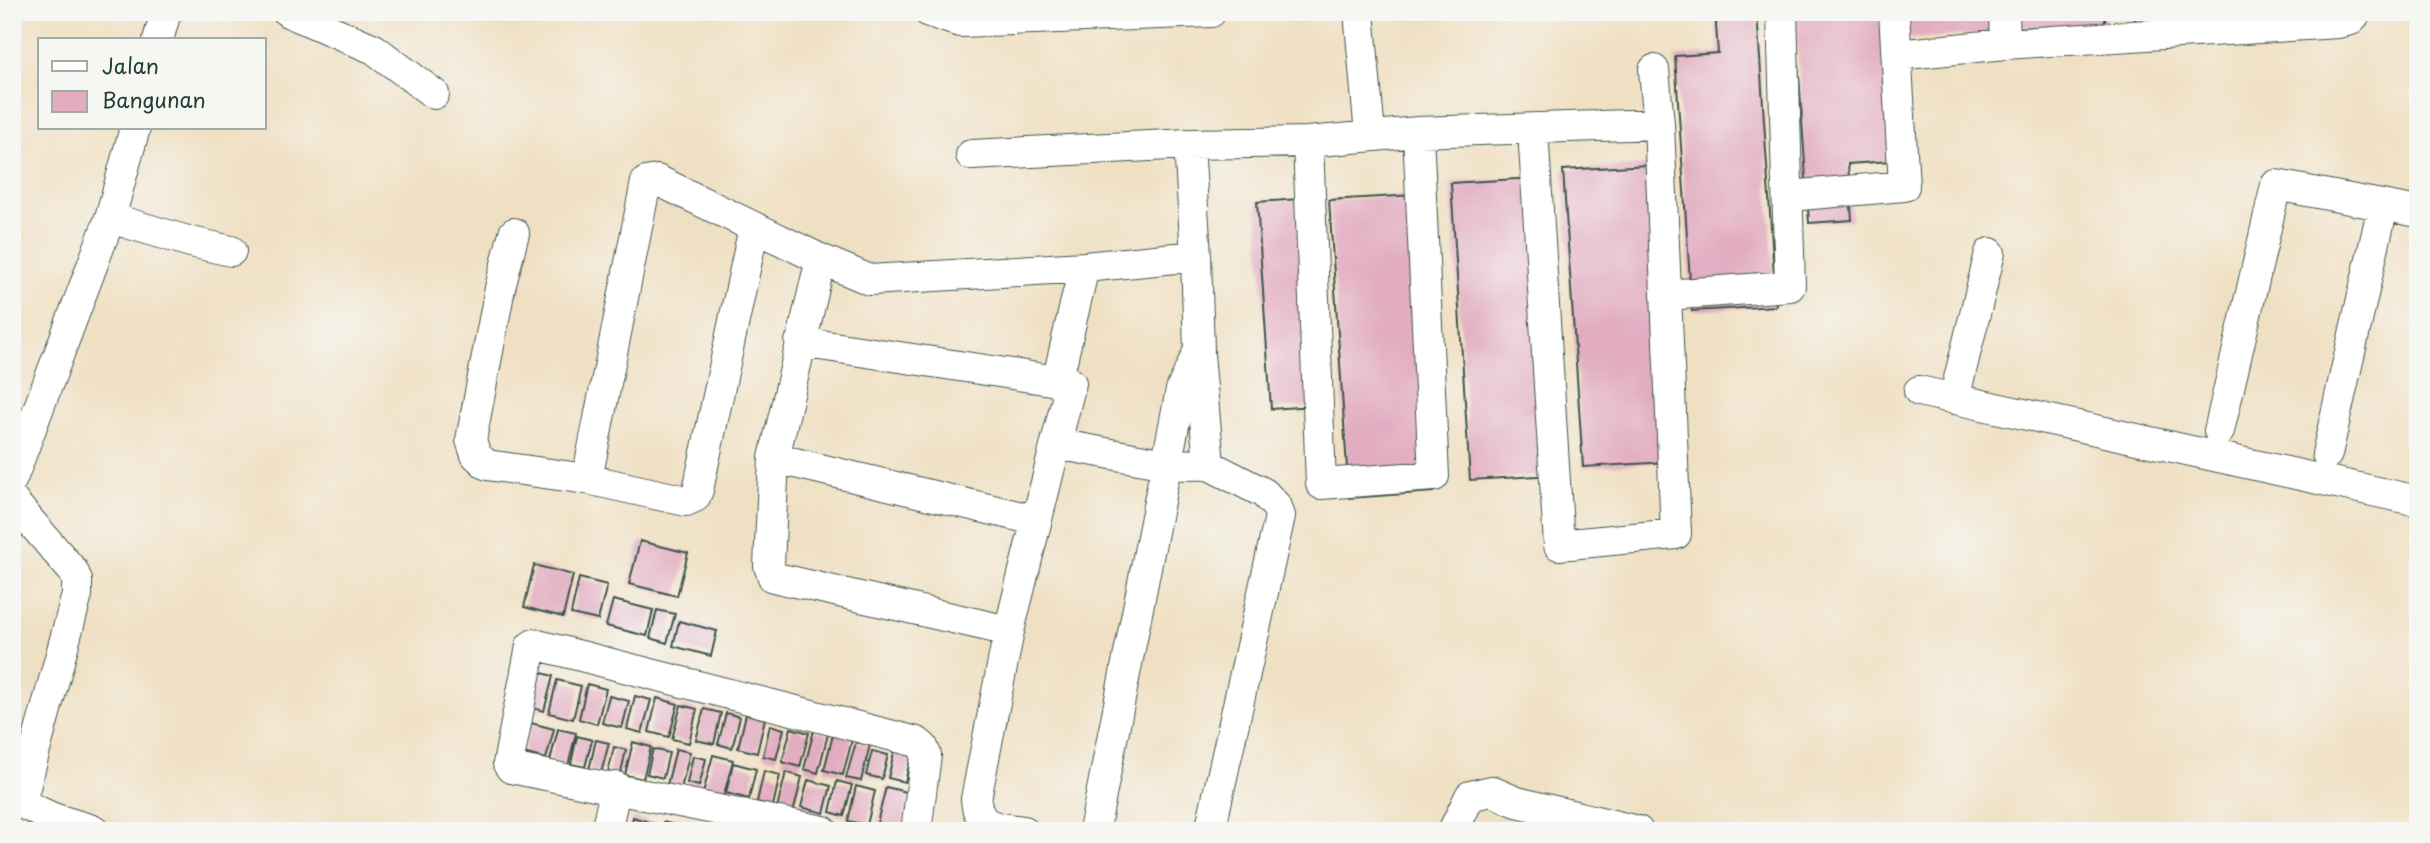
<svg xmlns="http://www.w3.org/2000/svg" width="2430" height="843" font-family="'Playpen Sans',sans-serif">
<rect width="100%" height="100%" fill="#f6f6f2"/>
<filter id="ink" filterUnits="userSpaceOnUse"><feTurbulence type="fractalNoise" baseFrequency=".0143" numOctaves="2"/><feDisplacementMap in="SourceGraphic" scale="14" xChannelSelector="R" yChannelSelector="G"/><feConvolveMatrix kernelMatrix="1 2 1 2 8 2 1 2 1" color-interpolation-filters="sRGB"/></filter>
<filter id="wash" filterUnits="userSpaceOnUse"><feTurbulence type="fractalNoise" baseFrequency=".00686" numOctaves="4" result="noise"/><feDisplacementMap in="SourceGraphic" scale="28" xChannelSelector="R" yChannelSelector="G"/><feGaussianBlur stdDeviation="1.57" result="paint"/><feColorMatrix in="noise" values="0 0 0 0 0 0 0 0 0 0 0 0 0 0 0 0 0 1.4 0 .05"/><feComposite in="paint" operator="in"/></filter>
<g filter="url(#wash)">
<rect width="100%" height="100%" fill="#f0e0c3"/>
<g id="blocks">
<path fill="#e2acc1" d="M1715,12H1757L1776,306L1692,311L1675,56L1718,53Z
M1845,12H1880L1890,161L1848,164L1852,220L1809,223L1795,16Z
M1907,12H1992L1994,33L1909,39Z
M2011,12H2105V25L2011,28Z
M2135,12H2229V23L2135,26Z
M1648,165L1668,462L1583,467L1563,170Z
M1535,178L1555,475L1470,480L1451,183Z
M1414,195L1433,492L1349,498L1329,200Z
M1299,199L1312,406L1271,409L1257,202Z
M640,541L688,553L677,596L629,584Z
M534,565L573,575L563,617L524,607Z
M579,578L607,585L598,620L571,614Z
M613,600L653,610L647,636L606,626Z
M657,610L675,614L667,643L650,638Z
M679,621L717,631L711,656L673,646Z
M535,671L553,676L544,711L526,706Z
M557,680L581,686L573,719L549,713Z
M587,684L606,689L597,724L579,719Z
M609,696L629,701L622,728L602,723Z
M635,696L651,700L642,733L627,729Z
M657,698L678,704L669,737L649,732Z
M681,705L697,709L689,743L672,739Z
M704,709L721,713L714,744L696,740Z
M726,713L740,717L732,748L718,744Z
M746,714L765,719L757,753L738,748Z
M531,723L554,729L546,759L523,753Z
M770,725L784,729L776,759L763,756Z
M791,728L809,733L800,767L782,762Z
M558,729L576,733L568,766L550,761Z
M814,730L828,734L818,773L804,769Z
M834,731L853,736L843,775L824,770Z
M577,736L592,740L585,767L571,764Z
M596,740L609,743L601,773L589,770Z
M633,742L651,747L643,779L625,775Z
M856,742L870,745L861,781L846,778Z
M614,747L626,750L620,777L608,773Z
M895,748L912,752L905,782L888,778Z
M653,749L669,753L663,778L647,774Z
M676,749L690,752L681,789L667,785Z
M872,751L888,755L882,779L866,775Z
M713,755L733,760L722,802L702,797Z
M693,756L706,759L699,786L687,783Z
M733,763L756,769L749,799L726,793Z
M764,771L780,775L773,806L757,802Z
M786,772L802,777L793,813L777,808Z
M808,780L831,786L824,813L801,807Z
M837,781L852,785L844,816L830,812Z
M856,786L875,791L867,825L848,821Z
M886,787L910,793L901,831L876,827Z
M633,817L655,824L654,831H630Z
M663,822L679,826L678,831H660Z"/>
</g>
</g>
<g filter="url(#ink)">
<use href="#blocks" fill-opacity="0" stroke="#3e5549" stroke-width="2"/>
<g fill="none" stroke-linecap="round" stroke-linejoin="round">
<g stroke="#3e5549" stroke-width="32">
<path id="minor" d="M288,12L374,49L434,94
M929,12L960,22L1211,12
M1359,12L1370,135
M2004,12L2005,44L2338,23L2351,20L2357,12
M158,40L166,12
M1897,55L2005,44
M1533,130L1559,545L1676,534L1659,124L1654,70
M1308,142L1321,484L1434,476L1418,132
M971,155L1189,144L1308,142L1418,132L1659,124
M1789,196L1904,186L1894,12
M110,218L191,242L231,251
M514,233L500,288L471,440L476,455L487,465L587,479L686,501L695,497L698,490L754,227
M818,258L819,267L774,458L769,566L773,577L1009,631
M1666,295L1790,286L1782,12
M800,342L1071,383L1009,631L976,799C978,830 998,827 1024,831
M1199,354L1209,465
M1057,382L1084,267
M1919,391L2418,501
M1954,399L1990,253
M2219,431L2276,185L2418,212
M1057,444L1166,464L1209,465L1264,493L1277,507L1280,516L1210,831
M2327,454L2383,206
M774,458L1035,520
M12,479L110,218L135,128
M587,479L646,182L657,180L818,258L870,280L1084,267L1196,256
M12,500L73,571L77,580V595L21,802
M12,799L53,818L96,831
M606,831L616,787
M823,831L511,768L508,764L509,759L531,646L534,644L917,742L923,747L926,755L916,831
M1094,831L1181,390L1199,350L1196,256L1189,144
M1453,831L1470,796L1491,791L1517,802L1638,831"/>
</g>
<use href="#minor" stroke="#fff" stroke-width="30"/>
</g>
</g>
<rect width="2430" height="843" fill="none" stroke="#f6f6f2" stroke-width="42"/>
<rect x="38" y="38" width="228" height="91" fill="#f6f6f2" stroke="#a0aca6" stroke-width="2"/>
<rect x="52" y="61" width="35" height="10" fill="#ffffff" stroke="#a0aca6" stroke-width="2"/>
<text x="102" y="74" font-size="21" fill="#1f3d34">Jalan</text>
<rect x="52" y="91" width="35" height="21" fill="#e2acc1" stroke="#a0aca6" stroke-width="2"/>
<text x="102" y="108" font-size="21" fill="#1f3d34">Bangunan</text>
</svg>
